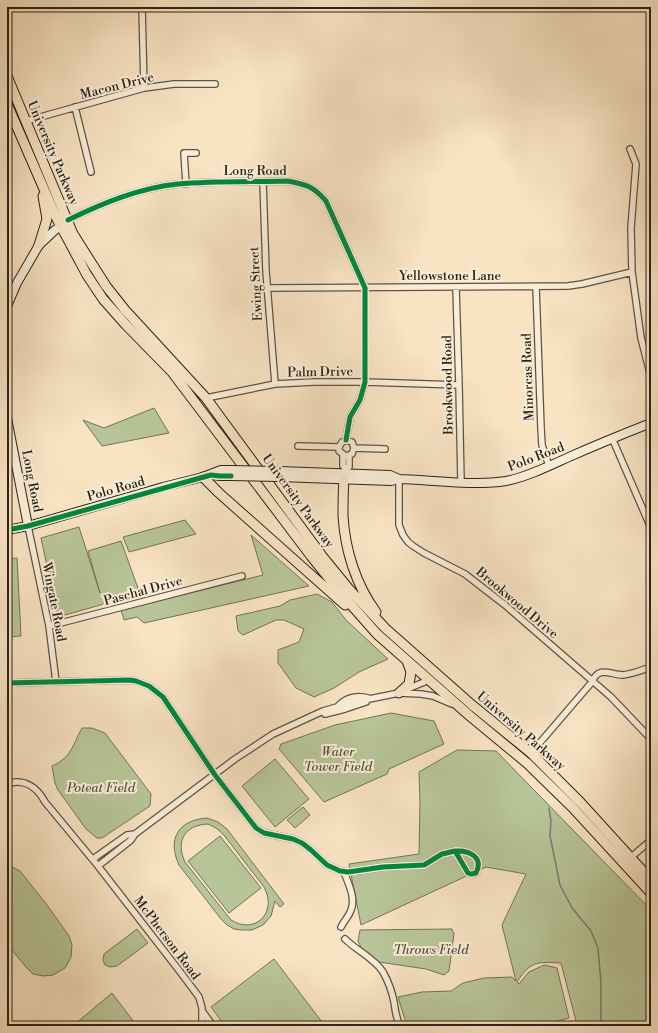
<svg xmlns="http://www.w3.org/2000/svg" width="658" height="1033" font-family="'Libre Bodoni',serif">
<rect width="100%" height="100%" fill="#f8e3c3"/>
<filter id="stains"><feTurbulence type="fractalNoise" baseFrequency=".005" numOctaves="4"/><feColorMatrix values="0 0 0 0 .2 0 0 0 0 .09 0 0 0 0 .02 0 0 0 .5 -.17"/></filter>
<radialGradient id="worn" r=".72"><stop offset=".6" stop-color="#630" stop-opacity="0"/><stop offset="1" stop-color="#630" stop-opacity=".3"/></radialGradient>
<path fill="#b8c598" stroke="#727458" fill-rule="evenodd" d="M154,408L169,433L102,446L83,420L104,428Z
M185,520L196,534L129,552L123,537Z
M79,527L100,593L88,551L121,541L139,591L104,602V604L58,617L41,538Z
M251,535L309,586L144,623L137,617L124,620L121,610L263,575Z
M17,558L21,636L7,637V559Z
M317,594L332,602L346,620L388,659L359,672L334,688L314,697L296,688L278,663V650L299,642L304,629L284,620H276L243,635L238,631L236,616L280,606L290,600Z
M391,713L434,721L444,744L389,769L387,774L324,802L279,749L281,744L335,725Z
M82,728H92L105,733L151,794L150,806L102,838H97L86,829L58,790L55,783L52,766C72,757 72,746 82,728Z
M457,750L496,751L651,910V1026H554L576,1021L561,963C538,962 531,960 517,982L519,984L529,972L544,965L557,968L569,1018L543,1025V1026H407L398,997L422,992L451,991L463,983L484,978L512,977L516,981L502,925L526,874L486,867L361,925L349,864L419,854L420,803L419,772Z
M275,759L309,799L275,827L242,786Z
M303,807L310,815L295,828L287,820Z
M207,818L218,822L227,829L284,904L280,907L275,901L271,916L263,925L252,930H241L234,929L227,925L221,919L179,865C167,839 178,820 207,818ZM208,824L216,828L223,834L264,887C278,913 255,935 231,920L185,862C175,841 185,825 208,824Z
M220,836L261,888L229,913L188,861Z
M7,867H12L20,871L47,905L69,936L72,945L71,957L68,963L65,968L53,975L44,976L33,974L25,966L7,944Z
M137,929L148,943L117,966L110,967L105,965L103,960L104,954Z
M452,929L454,934L449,971L444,975L426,969L379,962L362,949L358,941L360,930Z
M274,959L322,1022L318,1026H225L211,1007Z
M112,993L137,1026H76L75,1024Z"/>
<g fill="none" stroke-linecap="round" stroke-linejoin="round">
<path stroke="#717f79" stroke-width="1.5" d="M549,808L551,821L550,836L560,885L572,908L591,931L598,948L601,983V1026"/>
<g stroke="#5e5344" stroke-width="8">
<path id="minor" d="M142,7L144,88
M75,107L91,172
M26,121L144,88L174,84H215
M630,149L636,164L631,228L632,272L641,338L651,377
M263,182L266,271L275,384
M186,184L184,153H196
M68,220C103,203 139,188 178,184C214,181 251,182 288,181C307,185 313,186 326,201L365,288V382L360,400L350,417L346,440
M536,287L541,428L542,445L549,466
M268,288L568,286L582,284L632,272
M456,288L459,385L461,482
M206,398L275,384L314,382H365L459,385
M612,438L651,528
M298,446L339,447
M354,448L385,449
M343,454L346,456L352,454L354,448L352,442L346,440L342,442L339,447V451L343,454V466L346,469
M346,471V469L349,467V455
M399,479V525L403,535L408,542L413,546L424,553L465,574L505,605L611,697L651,739
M28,526L49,626L56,682
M49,626L242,576
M7,683L130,680L136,681L149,686L163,697L215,775L256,828L264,833L293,839L302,843L311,850L327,865L340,871L348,872L383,867L424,865L442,854L455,851L468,873L471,874L476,873C484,857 469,850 455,851
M405,690L429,680
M339,705C347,697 358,695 368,698
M325,714L345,709L366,702
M531,753L592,682C599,665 611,675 623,675C633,674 642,670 651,667
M7,784C24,778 37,787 45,802L98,866L178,969L199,997L202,1008V1026
M93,859L127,835L135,834
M629,859L651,840
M98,866L131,840L135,834L235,759L273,734L323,711L354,702L399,693L421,694L433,696L452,704
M341,927C344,921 349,916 351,910C356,898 348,883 344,872
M345,939C357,951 374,958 383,972C388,981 392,991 394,1002C395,1010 396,1018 400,1026
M203,1012L213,1026"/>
</g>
<g stroke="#2b2319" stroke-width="10">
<path id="secondary" d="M7,306L17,283L39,245L55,230L65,223
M7,418L28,526
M279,471L390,475L399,479
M211,475L220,476H231
M279,477L391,481L399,479C431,480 474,486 506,481C527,477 549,466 569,457C596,445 623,434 651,423
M7,530L28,526L163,487L203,477L221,470H231"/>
</g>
<g stroke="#2b2319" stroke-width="11">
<path id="primary" d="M7,76L73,234L106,286L125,310L206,398L322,556L349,589L385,628L472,705L531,753L580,802L651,880
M7,104L57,219L87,275L103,299L126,325L172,372L311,556L339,591L377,634L470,716L528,764L573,808L651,893
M39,245L47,219L43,196
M203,477L219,493L345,605
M344,479C343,491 343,504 343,516C345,550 356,585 376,612
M399,693L409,684L411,672L407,661"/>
</g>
<use href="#minor" stroke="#faedd8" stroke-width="5.5"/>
<use href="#secondary" stroke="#faedd8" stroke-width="8"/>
<use href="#primary" stroke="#f8e3c3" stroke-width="9"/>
<g stroke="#2b2319" stroke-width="10" stroke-linecap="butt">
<path id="secondary-bridge" d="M231,470L279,471
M231,476L279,477"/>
</g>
<use href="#secondary-bridge" stroke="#faedd8" stroke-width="8"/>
<g stroke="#faedd8" stroke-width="8">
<path id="cycleway" d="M68,220C103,203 139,188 178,184C214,181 251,182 288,181C307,185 313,186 326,201L365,288V382L360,400L350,417L346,440
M7,530L28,526L211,475L220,476H231
M7,683L130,680L136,681L149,686L163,697L215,775L256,828L264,833L293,839L302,843L311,850L327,865L340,871L348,872L383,867L424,865L442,854L455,851L468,873L471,874L476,873C484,857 469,850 455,851"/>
</g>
<use href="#cycleway" stroke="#00873e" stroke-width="5"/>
</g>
<g text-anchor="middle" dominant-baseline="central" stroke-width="4" stroke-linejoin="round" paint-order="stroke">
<g font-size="13" fill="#2b2319" stroke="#faedd8">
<text transform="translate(117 86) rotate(-14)">Macon Drive</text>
<text transform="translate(53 153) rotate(67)">University Parkway</text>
<text x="255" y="171">Long Road</text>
<text x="450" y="276">Yellowstone Lane</text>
<text transform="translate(256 284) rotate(-93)">Ewing Street</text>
<text transform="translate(320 372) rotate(-1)">Palm Drive</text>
<text transform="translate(528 377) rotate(-92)">Minorcas Road</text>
<text transform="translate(448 385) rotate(-91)">Brookwood Road</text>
<text transform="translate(536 457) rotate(-21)">Polo Road</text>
<text transform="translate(32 481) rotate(79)">Long Road</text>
<text transform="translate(116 489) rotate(-16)">Polo Road</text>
<text transform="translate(298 501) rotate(54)">University Parkway</text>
<text transform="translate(143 591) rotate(-15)">Paschal Drive</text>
<text transform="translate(54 602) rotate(79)">Wingate Road</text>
<text transform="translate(517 603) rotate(40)">Brookwood Drive</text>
<text transform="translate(521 731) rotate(41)">University Parkway</text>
<text transform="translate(167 938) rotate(53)">McPherson Road</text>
</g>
<g font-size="13" font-style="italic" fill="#55543f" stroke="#faedd8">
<text x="338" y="752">Water<tspan x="338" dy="15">Tower Field</tspan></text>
<text x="101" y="788">Poteat Field</text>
<text x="431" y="950">Throws Field</text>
</g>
</g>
<rect width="658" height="1033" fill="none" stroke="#f8e3c3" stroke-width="24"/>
<rect x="8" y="8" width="642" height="1017" fill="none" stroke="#2b2319" stroke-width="2"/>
<rect x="12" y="12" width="634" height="1009" fill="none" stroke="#2b2319"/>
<rect width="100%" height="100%" filter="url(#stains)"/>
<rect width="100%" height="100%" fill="url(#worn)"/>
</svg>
